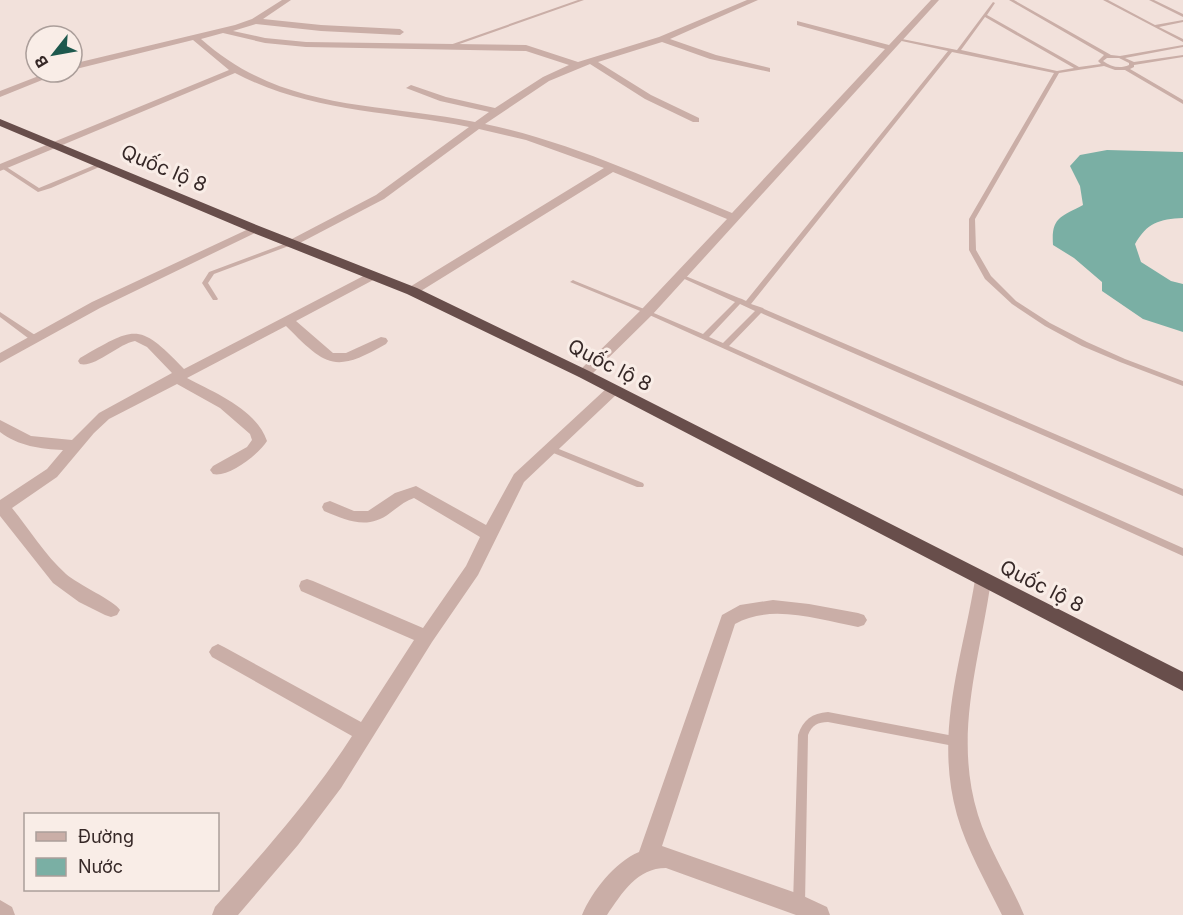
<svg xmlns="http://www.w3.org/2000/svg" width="1183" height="915" font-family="Inter,sans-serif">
<rect width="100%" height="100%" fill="#f2e1db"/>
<path fill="#7aafa4" d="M1107,150L1183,152V218C1159,219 1147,223 1135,244L1141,262L1171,281L1183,284V332L1143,319L1102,291V282L1074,258L1053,245C1051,217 1061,217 1083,205L1080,186L1070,166L1080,155Z"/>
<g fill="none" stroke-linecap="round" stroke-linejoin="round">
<path fill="#caaea7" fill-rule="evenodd" d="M578,0H584L451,47L447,46Z
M1009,0H1014L1111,55L1120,56L1183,45V47L1125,58L1134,62L1183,55V57L1134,65V67L1130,69L1183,100V104L1125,70H1115L1104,66L1059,73L975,219L976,250L991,276L1016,301L1050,323L1087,342L1125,359L1183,381V386L1120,362L1082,346L1045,326L1012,304L985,279L969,250V219L1054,73L952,52L751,304L763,308L764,309L1183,489V496L761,313L729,346L1183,548V556L645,313L570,282L573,280L575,281L649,311L703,334L735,302L678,276L681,274L683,275L739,298L742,299L746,301L948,51L897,40V38L957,50L993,2L995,3L987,15L1079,67L1101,64L1098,61L1104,55ZM985,17L1074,68L1057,71L961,50ZM1107,58H1119L1129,63V65C1120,69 1111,67 1103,61ZM740,304L755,311L723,343L709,337Z
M1103,0H1108L1155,25L1183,20V22L1159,27L1183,39V42Z
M1149,0H1154L1183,14V17Z
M102,162L105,164L104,165L51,188L38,192L0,167L5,166L39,188Z
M292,241L295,243L294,244L214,274L208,283L218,299L217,300H213L202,283L209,272Z
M0,312L38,337L39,339L38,341H32L0,317Z
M549,445L643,483L644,485L643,487H637L546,450L545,448L546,446Z
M828,712L959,737L963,739L964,742L963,745L959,747L828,722C818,722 812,725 808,735L805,904L803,908L799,910L795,908L793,904L798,735C803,720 812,713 828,712Z"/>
<path fill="#caaea7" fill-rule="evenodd" d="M282,0H291L263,19L321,25L400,29L404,32L400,35L321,31L256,24L233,31L265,38L306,42L526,45L578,62L659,37L747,0H758L670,39L716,55L770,68V72L710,59L662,42L598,62L651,95L699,118V122H693L645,99L590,64L549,81L485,124C571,142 651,180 732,213L885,49L797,25V21L889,45L931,0H939L652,315L589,377H579L577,374L579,371L642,309L727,219L613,172L416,294H408L406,291L408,288L604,168L526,140L479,129L384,199L296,245H288V241L376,195L469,127C389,111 309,112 235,73L0,171V164L229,70L193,40L72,70V64L235,25L252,19ZM223,33L265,43L306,47L526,51L569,65L543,77L495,108L446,97L411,85L406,88L440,101L489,112L475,122C375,102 283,112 201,39Z
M34,35L36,36V42L30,38Z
M49,72H62L0,97V91Z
M255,226L259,227V231L100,308L0,363V353L92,302Z
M373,271L379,275L377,278L296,321L333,353H346L381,337L386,338L388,341L386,344C334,374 326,366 286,326L187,378C215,393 256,409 267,441C259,454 228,478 213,474L210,470L213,466L247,447L252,440L250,434L220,408L177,384L109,419L94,433L57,477L12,508C29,529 45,555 66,574C77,584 115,601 120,610L117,615L111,617L105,615L79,602L53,583L0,516V500L47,469L63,450C41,449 18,446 0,432V420L31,436L72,440L99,413L172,373L147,347L135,341C118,344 95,368 80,364L78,361L80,358C135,327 138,321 184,369Z
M613,385L620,390L618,393L524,482L478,575L432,642L341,788L298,845L238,915H212L215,907C264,852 312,798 352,736L212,657L209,652L212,647L218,644L224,647L361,722L414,640L301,591L299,586L301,581L307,579L313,581L423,628L466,566L480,537L414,498C405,501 398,507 390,513C368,530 348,521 324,511L322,507L324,503L330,501L354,511H368L395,493L416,486L486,525L514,474L608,387Z
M983,573L989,575L991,580C980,660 953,734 978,815C989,850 1010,881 1024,915H1002C986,882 967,850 957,815C934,733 962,660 975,580L977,575Z
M773,600L809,604L858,613L864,615L867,620L864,625L858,627C820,620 771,603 735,624L662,846L799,894L827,907L830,915H796L666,868C637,868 622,893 607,915H582C592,891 615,862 639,852L722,615L740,605Z
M0,900L12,907L15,915H0Z"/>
<path fill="#684e4b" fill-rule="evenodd" d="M0,119L259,226L417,288L589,371L1183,672V691L579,377L407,294L251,232L0,126Z"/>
</g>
<g text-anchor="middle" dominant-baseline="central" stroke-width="6" stroke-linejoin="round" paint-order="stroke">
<g font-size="20" fill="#362827" stroke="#f9ede7">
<text transform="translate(164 168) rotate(23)">Quốc lộ 8</text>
<text transform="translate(610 365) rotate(27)">Quốc lộ 8</text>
<text transform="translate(1042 586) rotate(27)">Quốc lộ 8</text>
</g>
</g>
<rect x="24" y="813" width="195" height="78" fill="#f9ede7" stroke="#ab9e9a" stroke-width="1.5"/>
<rect x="36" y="832" width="30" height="9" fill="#caaea7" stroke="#ab9e9a" stroke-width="1.5"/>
<text x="78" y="843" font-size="18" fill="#362827">Đường</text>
<rect x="36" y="858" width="30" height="18" fill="#7aafa4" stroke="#ab9e9a" stroke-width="1.5"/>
<text x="78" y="873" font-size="18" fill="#362827">Nước</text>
<g transform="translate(54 54) rotate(239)"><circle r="28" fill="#f9ede7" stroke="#ab9e9a" stroke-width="1.5"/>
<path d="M0-4.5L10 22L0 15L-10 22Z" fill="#1d584d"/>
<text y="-9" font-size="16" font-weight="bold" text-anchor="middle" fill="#362827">B</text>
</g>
</svg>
